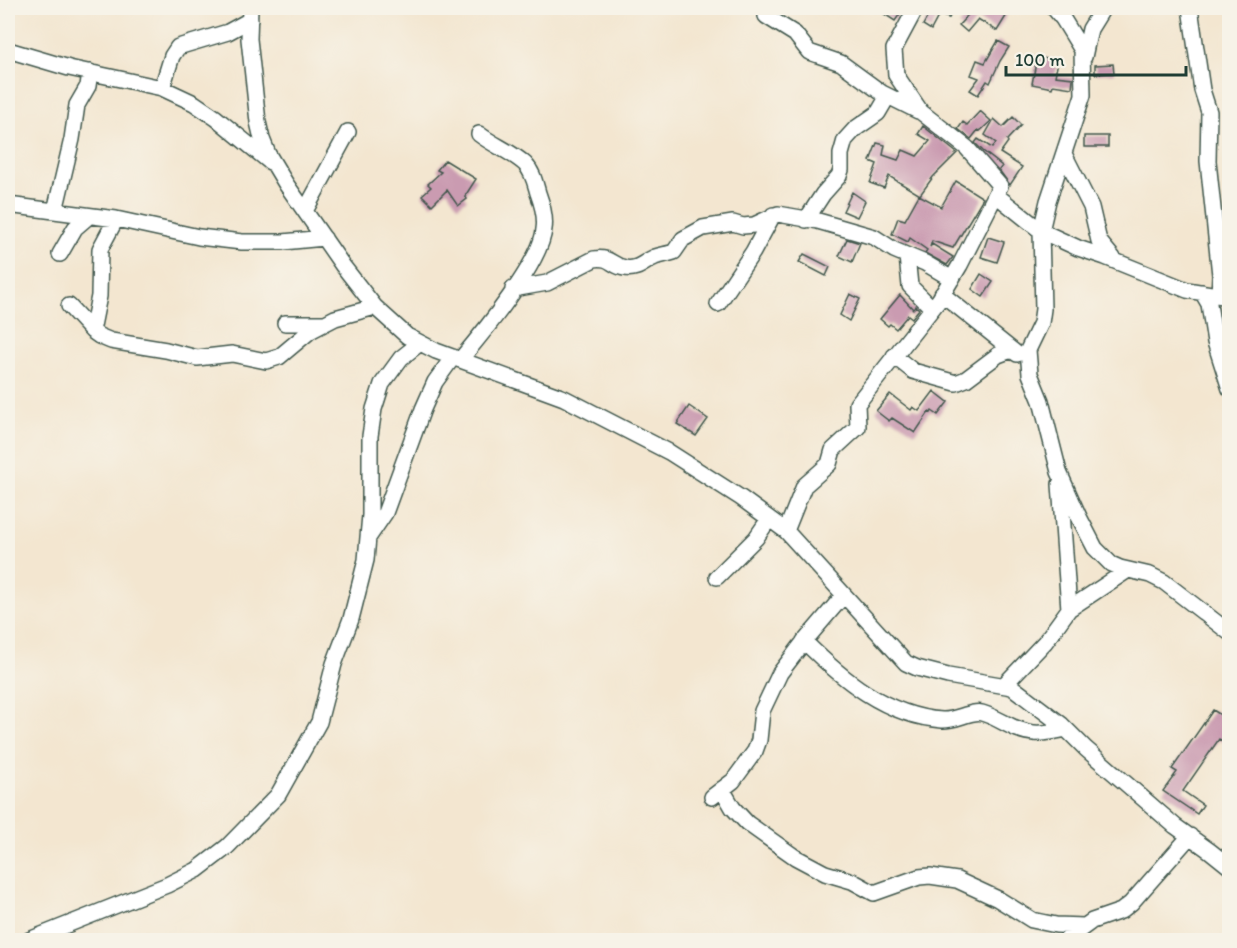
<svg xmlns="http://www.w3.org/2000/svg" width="1237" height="948" font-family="Itim,sans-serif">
<rect width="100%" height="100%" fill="#f7f3e8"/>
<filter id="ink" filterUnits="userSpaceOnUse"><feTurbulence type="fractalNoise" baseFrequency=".0167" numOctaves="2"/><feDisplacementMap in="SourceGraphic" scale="12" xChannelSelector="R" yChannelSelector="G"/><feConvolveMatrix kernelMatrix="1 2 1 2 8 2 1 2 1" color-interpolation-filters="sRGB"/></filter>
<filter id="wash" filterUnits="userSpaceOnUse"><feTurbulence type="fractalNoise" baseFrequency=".008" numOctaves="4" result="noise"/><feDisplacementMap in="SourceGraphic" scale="24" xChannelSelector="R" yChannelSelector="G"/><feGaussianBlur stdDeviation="1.35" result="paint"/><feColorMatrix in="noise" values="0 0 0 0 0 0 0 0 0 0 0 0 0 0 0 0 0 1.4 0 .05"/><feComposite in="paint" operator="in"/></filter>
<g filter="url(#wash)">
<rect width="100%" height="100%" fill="#f3e6d0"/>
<g id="blocks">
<path fill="#ca9bb1" d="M875,8H904L895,21Z
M926,8H954L949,18L939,15L931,30L923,25L931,11Z
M974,8H998L1008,13L997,31L978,19L967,32L959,25Z
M998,41L1009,47L1000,61L990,83L987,81L978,95L970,90L979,78L971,75L977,60L985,63Z
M1037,57L1058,61L1055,76L1073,78L1072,88L1053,85L1052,88L1032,84Z
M1113,64L1114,73L1095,74V65Z
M980,111L991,121L980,131L978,130L971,139L958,129L963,122L967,125Z
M1013,117L1021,125L1007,140L1008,142L1000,153L1022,167L1010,185L999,170L1002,166L983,151L975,143L978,139L992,148L996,143L985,135L994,119L1003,127Z
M923,126L957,153L933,177L920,195L889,176L884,188L870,183L877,164L870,161L877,143L885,145L883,155L898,160L903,150L917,156L930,141L918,134Z
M1084,136H1108V147H1084Z
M445,160L476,179L465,196L467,199L458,206L447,190L432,205L422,195L431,187L428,184L441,172L437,170Z
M956,181L983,198L953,248L932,241L930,247L932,244L953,257L947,265L925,253L927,250L910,238L908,242L892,234L898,218L905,220L919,195L941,207Z
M852,192L865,201L857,217L843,211Z
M988,237L1004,242L997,262L981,257Z
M847,239L860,243L852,262L839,256Z
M804,254L830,267L826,276L799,262Z
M981,274L993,282L983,297L972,289Z
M850,294L860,299L849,321L840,315Z
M900,295L913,309L916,306L919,309L912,318L908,315L896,329L890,324L888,326L880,319Z
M934,391L948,402L938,415L932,411L931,413L929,412L915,433L892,418L889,421L876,411L890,394L911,410L913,407L919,411Z
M689,406L708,419L696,436L677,424Z
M1213,710L1230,721V746L1219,739L1183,791L1203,805L1197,814L1163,791L1177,772L1172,769Z"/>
</g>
</g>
<g filter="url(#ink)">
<use href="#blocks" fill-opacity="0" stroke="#3f564b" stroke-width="1.5"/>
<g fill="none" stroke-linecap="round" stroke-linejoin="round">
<g stroke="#3f564b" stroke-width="18">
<path id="minor" d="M250,8L249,39L258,122L262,139L268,154L286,184L343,266L375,307L407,336L436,351L564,398L669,452L741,498L786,531L906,663L917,668L948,676L1012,687L1062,725L1086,749L1175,826L1210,851L1230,867
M1054,8L1063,19L1082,50L1083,95L1048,201L1041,231L1043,309L1041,323L1028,350L1030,374L1041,401L1059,472L1079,517L1095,548L1111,564L1120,568L1150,575L1164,582L1230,633
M1190,8L1202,90L1209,112L1208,161L1220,275L1219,295
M766,16L795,34L809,52L841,63L882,93L918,111
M8,50L69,68L162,88L194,103L216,118L270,162
M1084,57L1090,29L1103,8
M162,88L172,56L178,47L228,32L250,20
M1064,154L1091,207L1099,241L1113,258
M996,195L1041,231L1078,248L1105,257L1187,290L1229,297
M8,205L116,219L199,237L242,242H283L324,238
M55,211L72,139L77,105L88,86L90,72
M305,211L348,132
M806,220L823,194L839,176L841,170V154L845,140L855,129L878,113L888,96
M60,254L75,228L89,216
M907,256L910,286L932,308
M513,289L547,283L594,259C611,256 611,266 625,268C637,271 645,261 655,257C661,255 668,254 674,252L683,239L703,228L733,223L743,226L754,225L778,214L818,221L874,237L894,250L925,263L952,279
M1202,292L1209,304L1215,342L1230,389
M942,294L1017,354
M718,304L753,252L773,215
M69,306L92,331L99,336L111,341L166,350L197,358L232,354L266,361L279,357L310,331L335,318L375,307
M285,323H324
M92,331L99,296L100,249L116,219
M894,356L913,371L956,383L966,379L998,355L1011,350
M460,360C482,334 542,261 544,229C546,218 542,204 538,193C535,183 533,172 525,164C512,152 493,145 479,134
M1060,484L1069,609
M786,531L804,486L829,464L833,450L858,427L857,404L939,300L960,265L1000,186L967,148L921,112L896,75L894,49L916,8
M368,538L385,513L423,409L435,382L453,357
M717,577L756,538L769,519
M804,641C842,679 886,716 942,720C955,721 972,710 982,713C1000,718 1015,732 1034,733C1044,734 1056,731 1066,729
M1005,684L1045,642L1069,609L1128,570
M722,789L733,808L747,823L795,857L825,873L852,881L874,893L919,877L930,876L957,880L998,899L1032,920L1056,925L1084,926
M712,797L733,781L755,751L759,740L762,711L780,673L803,643L844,595
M29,940L167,885L197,870L227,847L278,795L319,722L334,664L351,619L366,560L370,515V436L374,409L382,384L401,358L420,343
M1066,940L1092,921L1121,911L1131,903L1190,836"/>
</g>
<use href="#minor" stroke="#fff" stroke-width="15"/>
</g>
</g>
<rect width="1237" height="948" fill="none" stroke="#f7f3e8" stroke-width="30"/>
<path d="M1006 66v9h180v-9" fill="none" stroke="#1f3d34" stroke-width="3"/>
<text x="1015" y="66" font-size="18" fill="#1f3d34" stroke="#f7f3e8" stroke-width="4.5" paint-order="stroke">100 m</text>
</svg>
